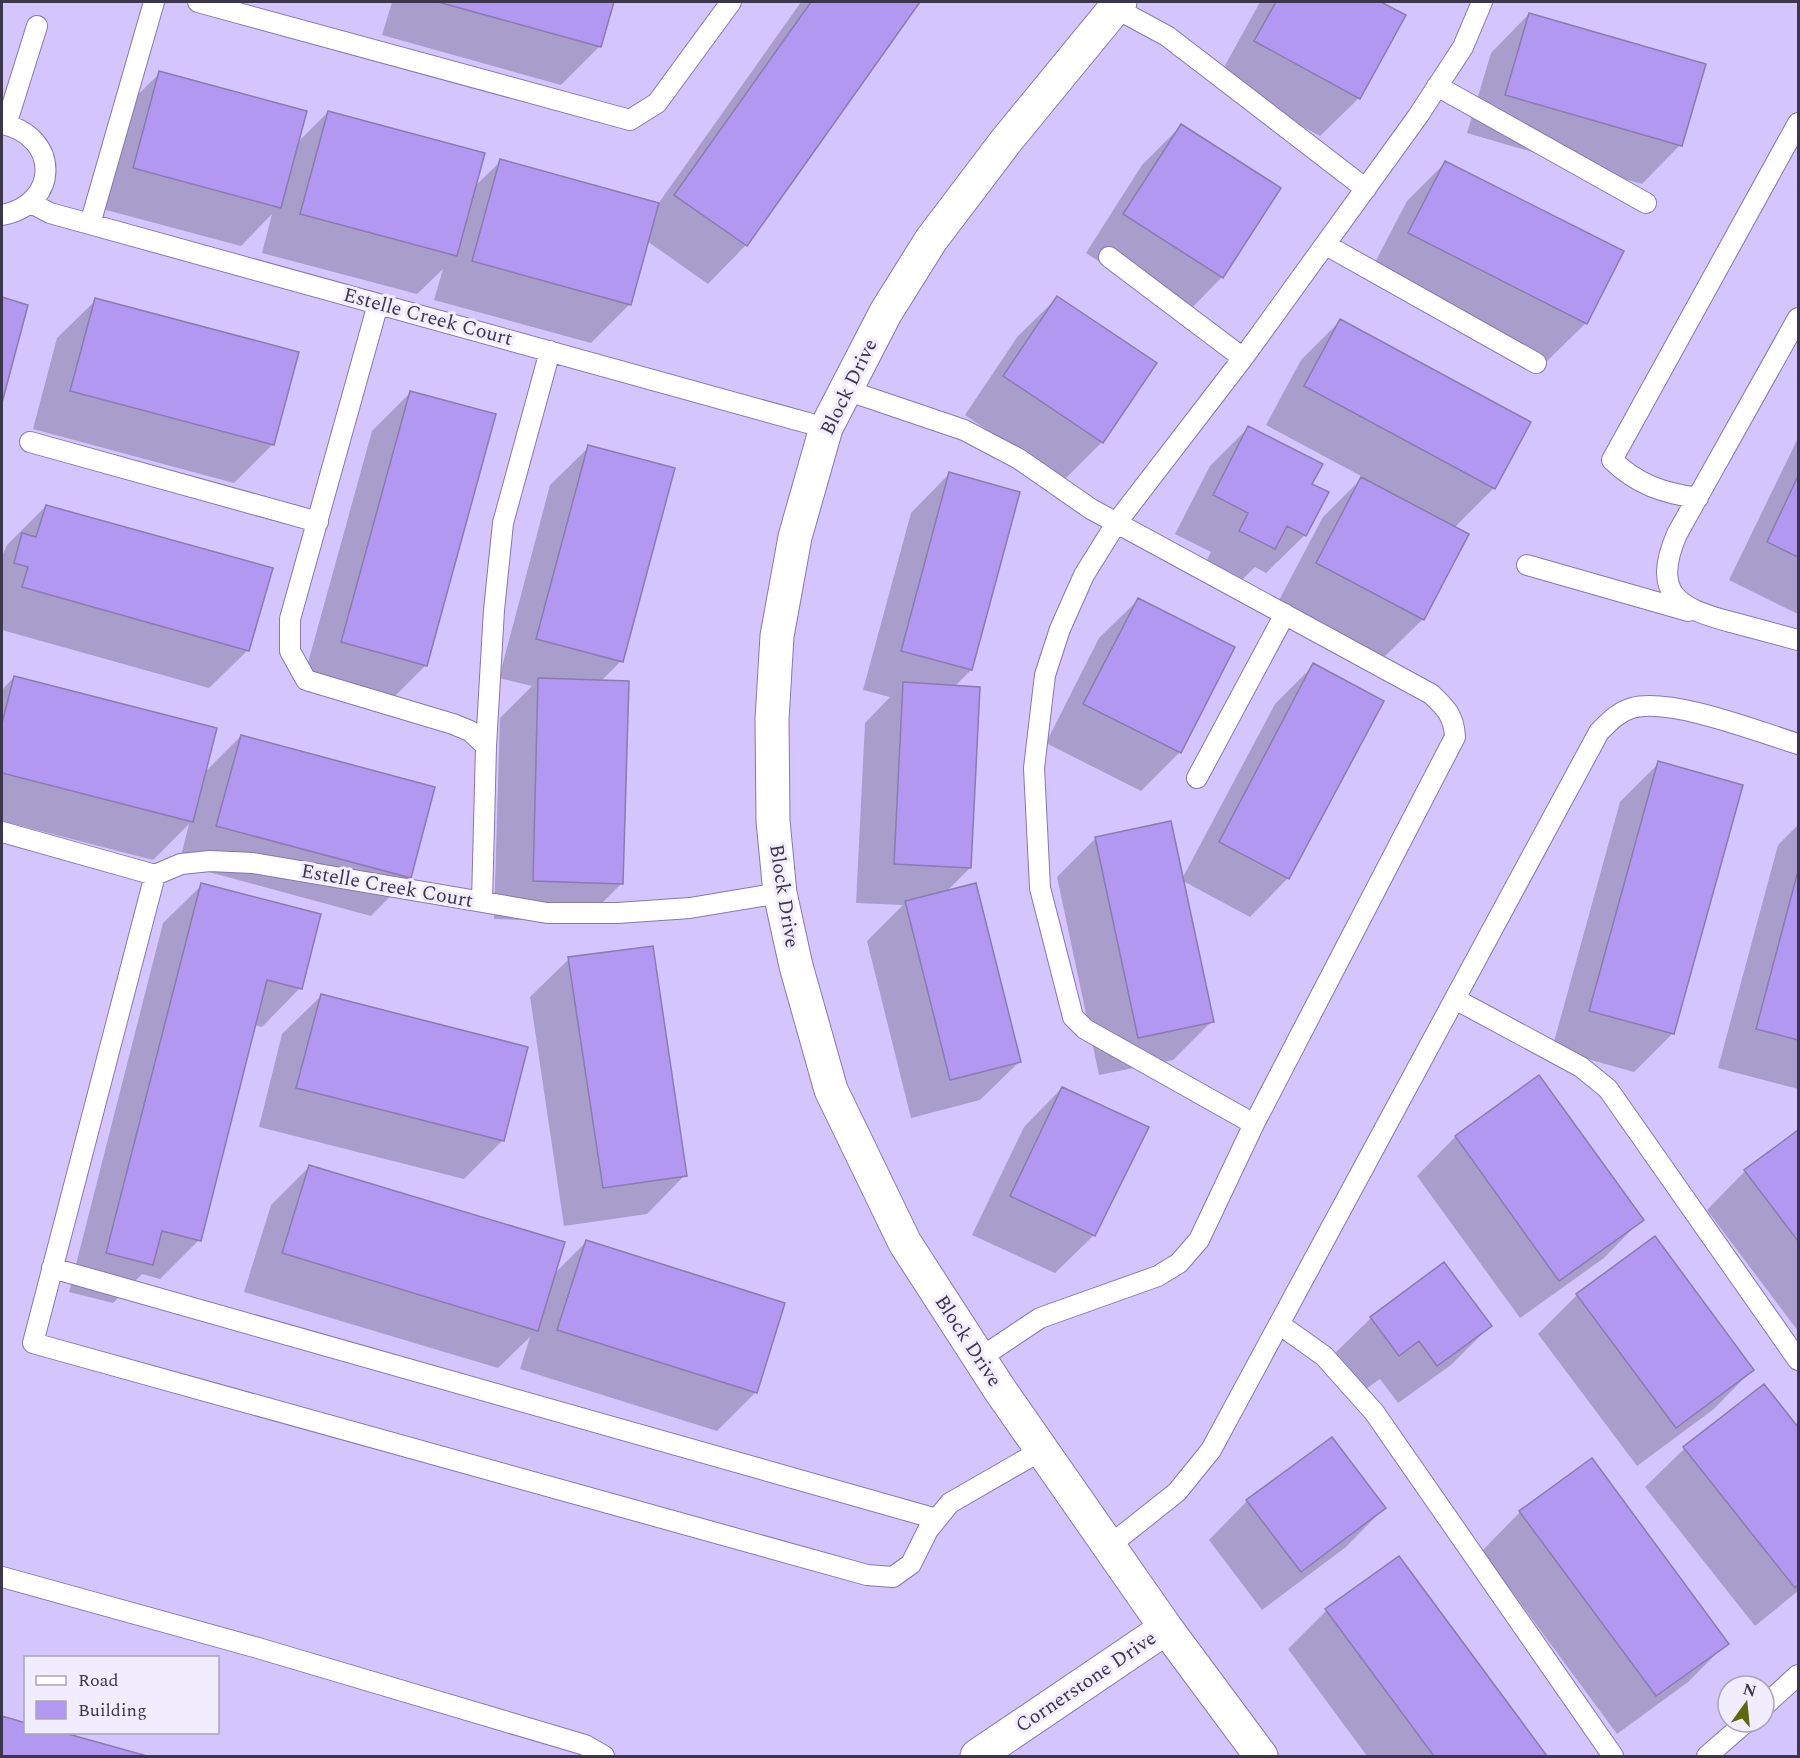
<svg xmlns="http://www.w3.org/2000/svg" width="1800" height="1758" font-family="Spectral,serif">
<rect width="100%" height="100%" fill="#d4c5fe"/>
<path fill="#0003" d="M392,2H612L600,46L561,85L382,35Z
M801,2H919L746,245L708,284L647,241L629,305L591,343L434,300L443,269L417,294L262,253L272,214L241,246L95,207L121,111L160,73L296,144L328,112L474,187L501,161L658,204Z
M1260,2H1378L1404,16L1359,98L1320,136L1217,80Z
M1529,14L1680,145L1642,184L1467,133L1491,53Z
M1181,126L1222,277L1184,316L1086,253L1142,165Z
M1445,163L1586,323L1547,361L1370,272L1407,201Z
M1057,298L1155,363L1102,442L1063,481L965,415L1018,336Z
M2,299L26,306L2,398Z
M96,300L273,444L234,483L33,429L57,338Z
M1340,321L1494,488L1454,528L1423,619L1384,657L1278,602L1323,517L1363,477L1266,425L1301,360Z
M411,392L426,665L387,704L303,681L372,431Z
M1249,427L1310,485L1305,535L1266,573L1255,567L1235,587L1202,570L1211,552L1175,534L1210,466Z
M1798,438V614L1729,580Z
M589,447L621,661L601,681L622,883L583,922L494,919L500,718L532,686L499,678L550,485Z
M949,474L971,670L954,687L970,868L945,893L1019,1062L980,1100L911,1118L867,941L903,905L856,903L865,723L890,697L863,690L911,513Z
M46,506L248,650L209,688L2,630V556L7,545Z
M1138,600L1233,647L1180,752L1141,791L1046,743L1099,638Z
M1314,665L1288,878L1250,917L1183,881L1212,1021L1173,1060L1099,1075L1057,877L1096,838L1182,879L1275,704Z
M14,677L204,773L241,736L409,877L371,916L179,864L189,824L153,860L2,821V690Z
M1659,763L1673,1033L1634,1072L1552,1049L1620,802Z
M1798,825V1089L1718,1068L1778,845Z
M202,885L300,988L262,1027L254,1025L199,1240L160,1279L142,1274L113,1303L69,1292L163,923Z
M569,959L685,1175L647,1214L564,1226L530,997Z
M321,996L503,1140L464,1179L259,1127L282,1034Z
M1539,1077L1642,1219L1604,1258L1520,1318L1417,1176L1455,1137Z
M1062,1088L1094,1235L1055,1273L972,1235L1024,1127Z
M1798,1132V1331L1707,1210L1745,1171Z
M309,1167L553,1275L586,1242L756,1392L717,1431L520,1369L530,1337L498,1368L244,1292L271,1205Z
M1655,1238L1752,1370L1714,1409L1637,1466L1538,1334L1577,1295Z
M1371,1318L1490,1326L1451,1365L1398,1403L1380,1379L1360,1393L1332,1356Z
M1764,1386L1798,1429V1591L1755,1626L1645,1487L1684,1449Z
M1332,1439L1384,1508L1346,1547L1262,1610L1209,1540L1247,1501Z
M1520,1512L1727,1643L1688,1682L1617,1734L1482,1551Z
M1398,1558L1545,1756H1367L1288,1649L1326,1611Z
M2,1717L26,1724V1732H55L141,1756H2Z"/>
<path fill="#b398f2" stroke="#8a7bb0" stroke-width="1.5" d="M438,2H614L601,47Z
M811,2H920L747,246L674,195Z
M1276,2H1381L1406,15L1360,99L1254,41Z
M1529,13L1706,64L1682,146L1505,95Z
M159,71L307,111L281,208L133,168Z
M328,111L485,153L457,256L300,214Z
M1181,124L1281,188L1223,278L1123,214Z
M500,159L659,203L631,305L472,261Z
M1445,161L1624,251L1587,324L1408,233Z
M1057,296L1157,363L1103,443L1003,376Z
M2,297L28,305L2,403Z
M95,298L299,352L274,445L70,391Z
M1340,319L1531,422L1495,489L1304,386Z
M410,391L496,414L427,666L341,642Z
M1248,426L1323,464L1312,484L1329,492L1306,536L1287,526L1275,549L1239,531L1248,513L1213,495Z
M588,445L675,468L623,662L536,639Z
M949,472L1020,492L972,670L901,651Z
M1798,476V557L1767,542Z
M1361,477L1469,534L1424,620L1316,563Z
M46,505L273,568L249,651L22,587L28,567L14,563L22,533L36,537Z
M1138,598L1235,647L1181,753L1083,704Z
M1313,663L1384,701L1289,879L1219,842Z
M14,676L217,728L193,822L2,773V723Z
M538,678L629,681L623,884L533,881Z
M903,682L980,687L971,868L894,864Z
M241,735L435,787L411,878L216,826Z
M1658,761L1743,785L1674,1034L1589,1011Z
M1171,821L1214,1022L1138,1038L1095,837Z
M1798,871V1040L1756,1029Z
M201,883L321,914L302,989L267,980L201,1241L162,1231L153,1265L106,1253Z
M976,883L1021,1062L950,1080L905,901Z
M653,946L687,1176L603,1188L568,957Z
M321,994L528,1047L504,1141L296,1088Z
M1539,1075L1644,1220L1559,1281L1455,1136Z
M1062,1087L1149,1127L1095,1236L1010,1196Z
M1798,1130V1241L1744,1170Z
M309,1165L565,1242L538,1331L282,1253Z
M1655,1236L1754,1370L1676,1428L1576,1294Z
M586,1240L785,1303L757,1393L557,1330Z
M1444,1262L1492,1326L1437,1366L1419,1341L1399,1356L1370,1317Z
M1764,1384L1798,1427V1585L1795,1588L1683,1447Z
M1332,1437L1386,1508L1301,1572L1246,1500Z
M1592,1458L1729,1644L1656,1696L1519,1511Z
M1399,1556L1547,1756H1434L1325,1609Z
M2,1716L26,1723V1732H61L147,1756H2Z"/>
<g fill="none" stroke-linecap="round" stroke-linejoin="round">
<g stroke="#8778ad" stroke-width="22">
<path id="lane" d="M198,2L630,120L657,103L731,2
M1115,8L1167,36L1366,189
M1437,86L1646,203
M2,124C60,136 60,204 2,215
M6,125L37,26
M31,203L50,213L826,428
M90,224L154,2
M1326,245L1536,363
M1109,257L1243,358
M378,304L290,619V651L306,680L453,724L470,731L486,746L482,902
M1798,318L1677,534C1651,594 1678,608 1731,622C1754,628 1776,634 1798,640
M846,390L964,430L1019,459L1091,509L1431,694C1446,708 1454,716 1455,737L1254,1124L1199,1240L1179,1263L1158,1276L1040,1318L980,1358
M30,442L318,522
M1698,498C1663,493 1638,485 1612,460L1798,123
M1527,565L1688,611
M486,746L494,610L503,523L550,351
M1197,778L1285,614
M2,832L155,875L181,864L210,861L253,863L547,913H617L690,908L780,893
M155,875L33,1343L867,1575L893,1577L911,1564L928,1530L950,1503L1042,1450
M1455,999L1581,1067L1608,1089L1798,1360
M1254,1124L1085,1029L1073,1017L1040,888L1034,768L1045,675L1060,629L1084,575L1117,522L1243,358L1418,116L1463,47L1482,2
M52,1268L937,1519
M1279,1324L1324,1356L1374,1412L1613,1756
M1109,1546L1177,1492L1211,1450L1599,732C1609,722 1618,712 1632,708C1670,697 1759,732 1798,744
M2,1577L258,1648L585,1745L604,1756
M1764,1706L1798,1675
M1707,1756L1746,1722"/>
</g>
<g stroke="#8778ad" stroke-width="35">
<path id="street" d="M1120,2L1006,141L931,240L886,312L826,428L795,537L777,636L772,719L773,821L780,893L796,966L831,1090L905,1243L1000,1390L1166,1628L1261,1756
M977,1756L1166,1628"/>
</g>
<use href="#lane" stroke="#fff" stroke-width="20"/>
<use href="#street" stroke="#fff" stroke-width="33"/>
</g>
<g text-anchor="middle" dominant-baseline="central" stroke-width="6" stroke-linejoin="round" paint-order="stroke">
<g font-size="20" fill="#3c364d" stroke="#f1edfe">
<text transform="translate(428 317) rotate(15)">Estelle Creek Court</text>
<text transform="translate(849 387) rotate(-64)">Block Drive</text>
<text transform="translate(387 886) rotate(10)">Estelle Creek Court</text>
<text transform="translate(784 896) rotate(81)">Block Drive</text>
<text transform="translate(968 1341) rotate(57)">Block Drive</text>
<text transform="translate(1086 1682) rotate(-34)">Cornerstone Drive</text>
</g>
</g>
<rect width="1800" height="1758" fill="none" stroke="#3c364d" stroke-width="6"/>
<rect x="24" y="1656" width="195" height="78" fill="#f1edfe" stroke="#a9a4b7" stroke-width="1.5"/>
<rect x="36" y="1676" width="30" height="9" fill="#ffffff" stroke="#a9a4b7" stroke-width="1.5"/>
<text x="78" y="1686" font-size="18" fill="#3c364d">Road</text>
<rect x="36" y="1701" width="30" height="18" fill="#b398f2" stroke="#a9a4b7" stroke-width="1.5"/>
<text x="78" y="1716" font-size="18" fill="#3c364d">Building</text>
<g transform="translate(1746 1704) rotate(15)"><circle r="28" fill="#f1edfe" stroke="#a9a4b7" stroke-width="1.5"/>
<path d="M0-4.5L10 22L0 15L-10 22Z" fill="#5e680d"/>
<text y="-9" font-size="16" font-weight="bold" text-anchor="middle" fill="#3c364d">N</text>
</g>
</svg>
